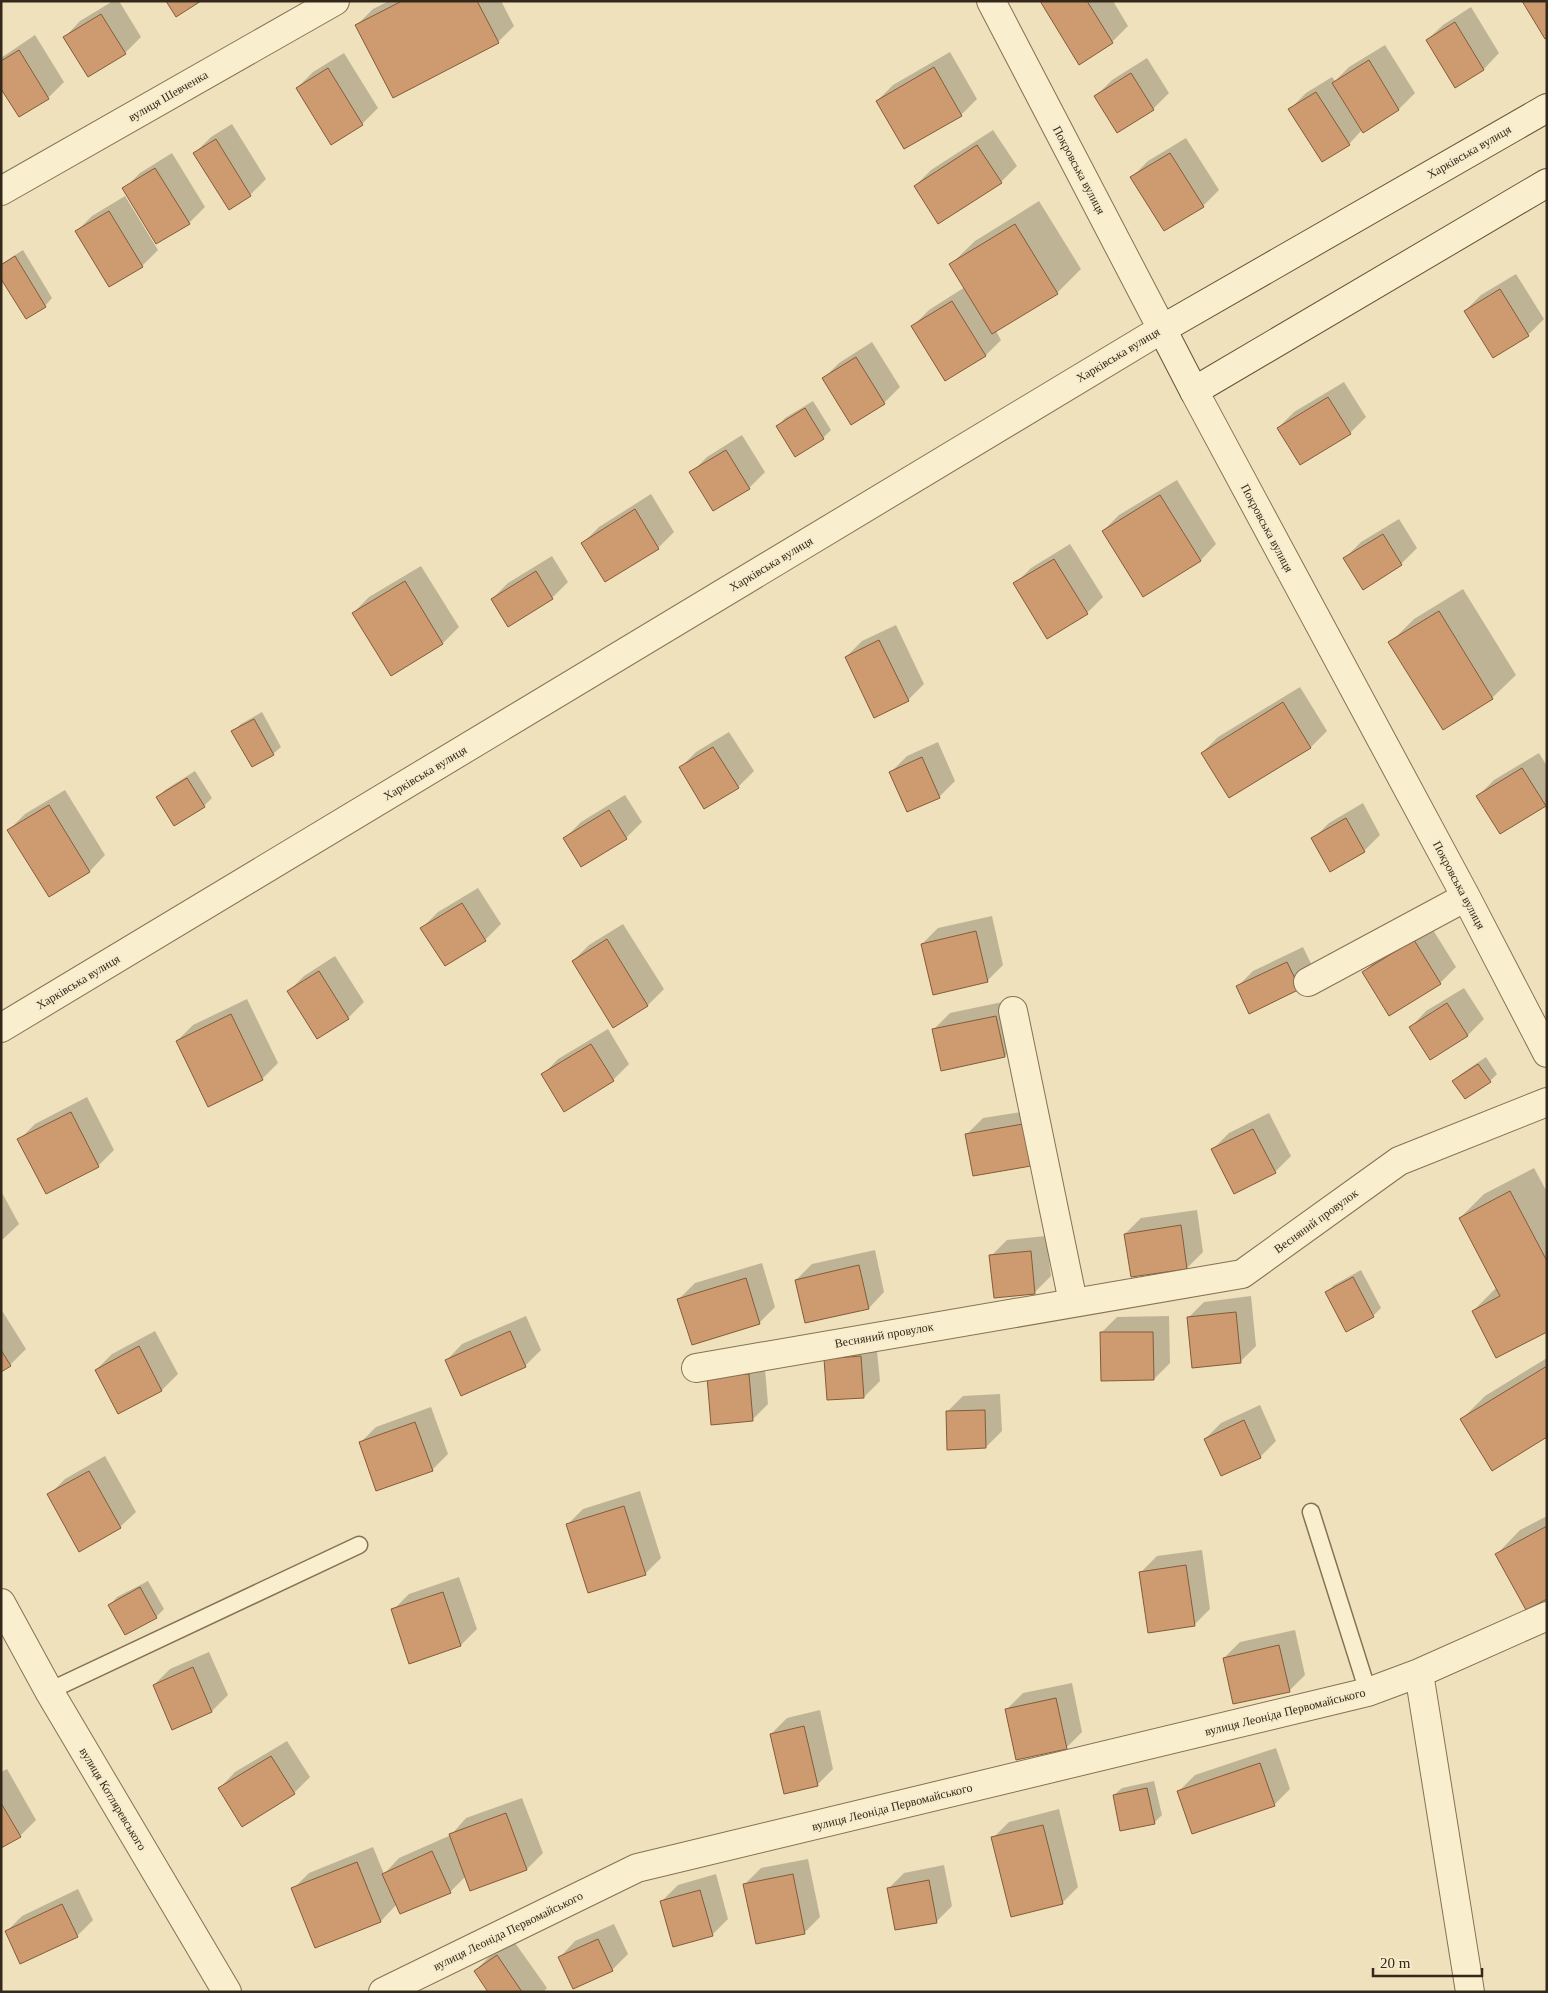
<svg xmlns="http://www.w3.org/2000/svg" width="1548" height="1993" font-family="Georgia,serif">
<rect width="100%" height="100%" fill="#eee1bb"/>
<path fill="#0003" d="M113,1H119L141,37L125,53L65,37L80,21Z
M389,1H501L514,26L498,42L357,25L373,9Z
M1042,1H1113L1128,26L1112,42Z
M1471,7L1499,53L1484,69L1455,86L1427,40L1443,25Z
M35,35L64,82L48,98L1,86V58Z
M1385,45L1415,93L1399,109L1363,131L1362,130L1349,144L1290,109L1306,93L1332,77L1335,81L1349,67Z
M950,52L977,99L961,115L877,101L893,85Z
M344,53L378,108L362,124L297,88L313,72Z
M1147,58L1169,93L1153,109L1096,96L1112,80Z
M232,124L266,179L250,195L195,153L211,137Z
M993,130L1017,166L1001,182L915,186L931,170Z
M1186,138L1219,190L1203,206L1132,177L1148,161Z
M172,153L205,207L189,223L124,189L140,173Z
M125,196L158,250L142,266L109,286L76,232L92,216Z
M1039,201L1081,269L1057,293L996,331L1001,340L985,356L913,326L929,310L965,287L951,264L975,241Z
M23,250L52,298L45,306L1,277V264Z
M1516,274L1544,319L1528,335L1465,311L1481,295Z
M872,342L900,387L884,403L823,379L839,363Z
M1344,382L1366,417L1350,433L1300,463L1278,428L1294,412Z
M813,401L831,430L823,438L778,426L785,418Z
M742,435L765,472L749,488L691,473L707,457Z
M1177,480L1216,544L1201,560L1143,595L1103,531L1119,515Z
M651,494L674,532L658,548L583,543L599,527Z
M1399,519L1417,548L1401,564L1345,558L1361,542Z
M1070,544L1103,597L1087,613L1015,584L1031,568Z
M552,556L568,582L552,598L508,625L492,599L508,583Z
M421,566L459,627L443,643L391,675L353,613L369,597Z
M1463,589L1516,675L1492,698L1390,643L1414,619Z
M896,625L924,684L908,700L875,716L846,657L862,641Z
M1300,687L1327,731L1311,747L1229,797L1202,753L1218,737Z
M262,712L281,747L273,754L233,731L241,724Z
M729,732L754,771L738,787L680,768L696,752Z
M938,742L955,781L939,797L891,772L907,756Z
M1539,753L1547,766V803L1545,805L1478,796L1494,780Z
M195,771L212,798L204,806L158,797L165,790Z
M65,790L105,855L90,871L9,830L25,814Z
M625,795L642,822L626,838H565L581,822Z
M1363,803L1380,835L1364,851L1313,839L1329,823Z
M478,888L501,924L485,940L422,928L438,912Z
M992,916L1003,965L987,981L922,944L938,928Z
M623,924L664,989L648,1005L613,1026L573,961L589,945Z
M1430,925L1456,967L1440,983L1364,972L1380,956Z
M1303,947L1315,972L1299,988L1237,987L1253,971Z
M335,956L364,1002L348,1018L288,992L304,976Z
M1464,988L1484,1019L1468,1035L1430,1058L1411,1027L1426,1011Z
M247,999L278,1063L262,1079L177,1041L193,1025Z
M1012,1000L1021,1040L1005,1056L934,1029L950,1013Z
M608,1029L629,1064L613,1080L543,1075L558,1059Z
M1486,1057L1497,1074L1490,1081H1454L1461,1074Z
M87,1097L114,1150L98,1166L19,1140L35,1124Z
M1039,1109L1030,1164L967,1134L983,1118Z
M1269,1113L1291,1156L1275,1172L1213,1149L1229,1133Z
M1534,1168L1547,1192V1330L1473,1311L1497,1287L1460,1218L1484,1194Z
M1,1191L19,1224L1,1241Z
M1197,1210L1203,1252L1187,1268L1132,1276L1125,1234L1141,1218Z
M1046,1236L1051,1276L1035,1292L991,1256L1007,1240Z
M875,1250L884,1292L869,1308L796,1280L812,1264Z
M762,1263L775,1307L759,1323L679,1299L695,1283Z
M1361,1270L1381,1308L1373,1316L1326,1293L1334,1285Z
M1251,1296L1256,1346L1240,1362L1188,1318L1204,1302Z
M1,1309L26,1349L10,1365L1,1370Z
M526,1316L541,1350L525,1366L447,1360L462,1344Z
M1169,1316L1170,1363L1154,1379L1101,1333L1117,1317Z
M155,1331L178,1374L162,1390L119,1413L96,1370L112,1354Z
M876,1341L880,1381L864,1397L825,1359Z
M764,1358L768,1404L752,1420L709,1377Z
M1547,1358V1435L1462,1419L1485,1396Z
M1000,1394L1002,1431L986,1447L947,1412L963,1396Z
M1260,1405L1276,1441L1260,1457L1205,1439L1221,1423Z
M431,1407L448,1454L432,1470L360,1443L376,1427Z
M105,1456L136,1512L120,1527L49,1495L65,1479Z
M640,1491L661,1558L645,1574L567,1525L583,1509Z
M1547,1516V1598L1497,1554L1520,1530Z
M1202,1550L1210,1609L1194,1625L1141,1572L1157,1556Z
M459,1577L477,1629L461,1645L393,1610L409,1594Z
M148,1581L164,1609L156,1617L110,1605L117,1597Z
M1295,1630L1305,1675L1289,1691L1224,1658L1240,1642Z
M209,1652L228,1695L212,1711L154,1685L170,1669Z
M1072,1683L1082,1732L1066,1748L1007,1709L1023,1693Z
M820,1710L833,1769L817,1785L771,1734L787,1718Z
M287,1741L310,1777L294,1793L220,1788L235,1772Z
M1276,1748L1290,1789L1274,1805L1179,1791L1195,1775Z
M7,1769L36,1820L20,1836L1,1847V1772Z
M1154,1781L1162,1815L1154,1823L1114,1795L1122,1788Z
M522,1798L543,1853L527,1869L471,1890L466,1876L450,1892L397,1904L381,1921L316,1946L293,1889L309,1873L373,1847L384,1874L399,1858L451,1835L466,1818Z
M1059,1809L1078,1887L1062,1903L993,1838L1009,1822Z
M808,1859L820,1917L804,1933L745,1884L761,1868Z
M944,1865L952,1906L936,1922L888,1889L904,1873Z
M716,1874L728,1919L712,1935L662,1901L678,1885Z
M78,1889L93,1920L77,1936L6,1932L22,1916Z
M614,1924L628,1954L612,1970L560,1957L575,1941Z
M513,1940L547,1988L543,1992H490L475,1971L491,1955Z"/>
<path fill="#ce9a6f" stroke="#855b3a" d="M166,1H201L176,17Z
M402,1H477L499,43L393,98L355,25Z
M1040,1H1087L1113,43L1079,65Z
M1522,1H1547V38L1545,39Z
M101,14L126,54L88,77L63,37Z
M1455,22L1484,70L1455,88L1426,40Z
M19,50L49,99L19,117L1,89V61Z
M1369,60L1399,110L1363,133L1332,83Z
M934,67L962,116L904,149L876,101Z
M328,68L363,125L331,145L296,88Z
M1131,73L1154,110L1117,133L1094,96Z
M1316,92L1350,145L1322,162L1288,109Z
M216,139L251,196L229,210L193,153Z
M977,145L1002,183L938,224L914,186Z
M1170,153L1204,207L1164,231L1130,177Z
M155,168L190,224L156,244L122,188Z
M109,211L143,267L109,287L75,231Z
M1015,224L1058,294L992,334L949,264Z
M15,256L46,307L26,319L1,279V265Z
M1500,289L1529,336L1493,358L1464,311Z
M952,301L986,356L945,381L911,326Z
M856,357L885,404L851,425L822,378Z
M1328,397L1351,434L1300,465L1277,428Z
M805,408L824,439L795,457L776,426Z
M726,450L750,489L713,511L689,472Z
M1160,495L1201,561L1143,597L1102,531Z
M635,509L659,549L605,582L581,543Z
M1383,534L1402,565L1363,590L1343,558Z
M1054,559L1088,614L1047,639L1013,583Z
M536,571L553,599L508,627L491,599Z
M405,581L443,644L391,676L352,613Z
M1439,611L1493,699L1443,730L1388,642Z
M879,640L909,701L874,718L845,657Z
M1283,702L1311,748L1229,798L1201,753Z
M254,719L274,755L252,767L231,731Z
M713,747L739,788L704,809L679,767Z
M922,757L940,798L907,812L889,772Z
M1522,768L1546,806L1500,834L1476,796Z
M187,778L205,807L174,826L156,797Z
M49,805L90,872L49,897L7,830Z
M609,810L627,839L581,867L563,838Z
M1346,818L1365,852L1330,872L1311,838Z
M462,903L486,941L445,966L420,928Z
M976,931L988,982L933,995L921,944Z
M607,939L648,1006L613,1028L572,961Z
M1414,940L1441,984L1389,1016L1362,972Z
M1287,962L1300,989L1249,1014L1236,986Z
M319,971L349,1019L317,1039L287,991Z
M1447,1003L1468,1036L1430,1060L1409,1027Z
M231,1014L263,1080L208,1107L176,1041Z
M996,1016L1005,1057L941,1071L932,1029Z
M591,1044L614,1081L564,1112L541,1074Z
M1478,1064L1491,1082L1465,1099L1452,1081Z
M71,1112L99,1167L46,1194L17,1139Z
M1023,1124L1031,1166L973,1176L965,1134Z
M1253,1129L1276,1173L1234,1194L1211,1149Z
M1510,1191L1547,1261V1332L1496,1358L1472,1311L1500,1296L1459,1218Z
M1181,1225L1187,1269L1131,1277L1124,1234Z
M1031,1251L1035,1294L994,1298L989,1255Z
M859,1265L869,1309L805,1323L795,1280Z
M1353,1277L1374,1317L1346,1332L1325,1292Z
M746,1278L760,1324L692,1345L677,1299Z
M1236,1312L1241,1363L1192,1368L1187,1317Z
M510,1331L526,1367L461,1396L445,1360Z
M1100,1332H1153L1154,1380L1101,1381Z
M139,1346L162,1391L118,1414L95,1370Z
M1,1350L11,1366L1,1372Z
M861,1356L864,1398L827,1400L824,1359Z
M1547,1366V1437L1492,1471L1460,1419Z
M749,1374L753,1421L711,1425L707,1377Z
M985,1410L986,1448L947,1450L946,1411Z
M1244,1420L1261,1458L1221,1476L1204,1439Z
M415,1422L433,1471L376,1491L359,1442Z
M89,1471L121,1528L79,1552L47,1494Z
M624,1506L646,1575L588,1593L566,1524Z
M1547,1526V1599L1526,1610L1495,1554Z
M1186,1565L1195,1626L1148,1633L1139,1572Z
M140,1587L157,1618L125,1635L108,1605Z
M443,1592L461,1646L409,1664L391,1609Z
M1279,1645L1290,1692L1233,1704L1223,1658Z
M193,1667L212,1712L172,1730L153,1685Z
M1056,1698L1067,1749L1016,1760L1005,1709Z
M804,1726L818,1786L784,1794L770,1734Z
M271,1756L295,1794L242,1827L218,1788Z
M1260,1763L1275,1806L1192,1834L1177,1791Z
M1147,1788L1155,1824L1120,1831L1113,1795Z
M1,1803L21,1837L1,1848Z
M506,1813L527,1870L470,1891L449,1834Z
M1043,1825L1063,1904L1011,1917L991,1837Z
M432,1851L451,1893L400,1914L382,1874Z
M357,1862L381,1922L315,1948L291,1888Z
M793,1874L805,1934L756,1944L743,1884Z
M929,1880L937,1923L895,1930L887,1888Z
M700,1890L713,1936L673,1947L660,1901Z
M62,1904L78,1937L20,1964L5,1931Z
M598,1939L613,1971L573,1989L558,1957Z
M497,1955L522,1992H488L474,1971Z"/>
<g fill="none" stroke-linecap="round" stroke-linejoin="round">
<g stroke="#857155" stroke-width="19">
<path id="lane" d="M1311,1512L1368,1692
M49,1691L359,1545"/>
</g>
<g stroke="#857155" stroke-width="30">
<path id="street" d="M1,191L335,1
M1194,391L1466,897L1547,1053
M1308,982L1466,897
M1013,1011L1073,1302
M1,1028L1162,329L991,1
M696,1368L1242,1274L1399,1161L1547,1102
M1,1603L49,1691L227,1992
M1419,1673L1470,1992
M383,1992L637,1868L1368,1692L1419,1673L1547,1616"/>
</g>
<g stroke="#675138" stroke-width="30">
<path id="secondary" d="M1547,108L1162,329L1194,391L1547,183"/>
</g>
<use href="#lane" stroke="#f9eecd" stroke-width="16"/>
<use href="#street" stroke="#f9eecd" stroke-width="28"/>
<use href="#secondary" stroke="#f9eecd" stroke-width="28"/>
</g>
<g text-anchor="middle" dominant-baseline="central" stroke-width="4" stroke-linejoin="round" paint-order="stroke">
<g font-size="12" fill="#34281a" stroke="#f6ebca">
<text transform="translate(168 96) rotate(-30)">вулиця Шевченка</text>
<text transform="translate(1469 152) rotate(-30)">Харківська вулиця</text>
<text transform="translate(1079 170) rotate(62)">Покровська вулиця</text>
<text transform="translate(1118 355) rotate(-31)">Харківська вулиця</text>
<text transform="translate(1267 528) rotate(62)">Покровська вулиця</text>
<text transform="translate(771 564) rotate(-31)">Харківська вулиця</text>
<text transform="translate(425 773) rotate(-31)">Харківська вулиця</text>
<text transform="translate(1459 885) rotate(62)">Покровська вулиця</text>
<text transform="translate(78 982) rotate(-31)">Харківська вулиця</text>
<text transform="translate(1316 1221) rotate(-36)">Весняний провулок</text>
<text transform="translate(884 1335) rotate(-10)">Весняний провулок</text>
<text transform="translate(1285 1712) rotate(-14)">вулиця Леоніда Первомайського</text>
<text transform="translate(113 1799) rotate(59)">вулиця Котляревського</text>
<text transform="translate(892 1807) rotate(-14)">вулиця Леоніда Первомайського</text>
<text transform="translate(508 1931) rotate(-26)">вулиця Леоніда Первомайського</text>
</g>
</g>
<rect width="1548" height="1993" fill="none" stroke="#34281a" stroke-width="5"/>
<path d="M1373 1968v8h109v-8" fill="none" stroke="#34281a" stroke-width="2.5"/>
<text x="1380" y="1968" font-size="15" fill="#34281a" stroke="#f6ebca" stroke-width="4" paint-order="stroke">20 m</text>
</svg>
